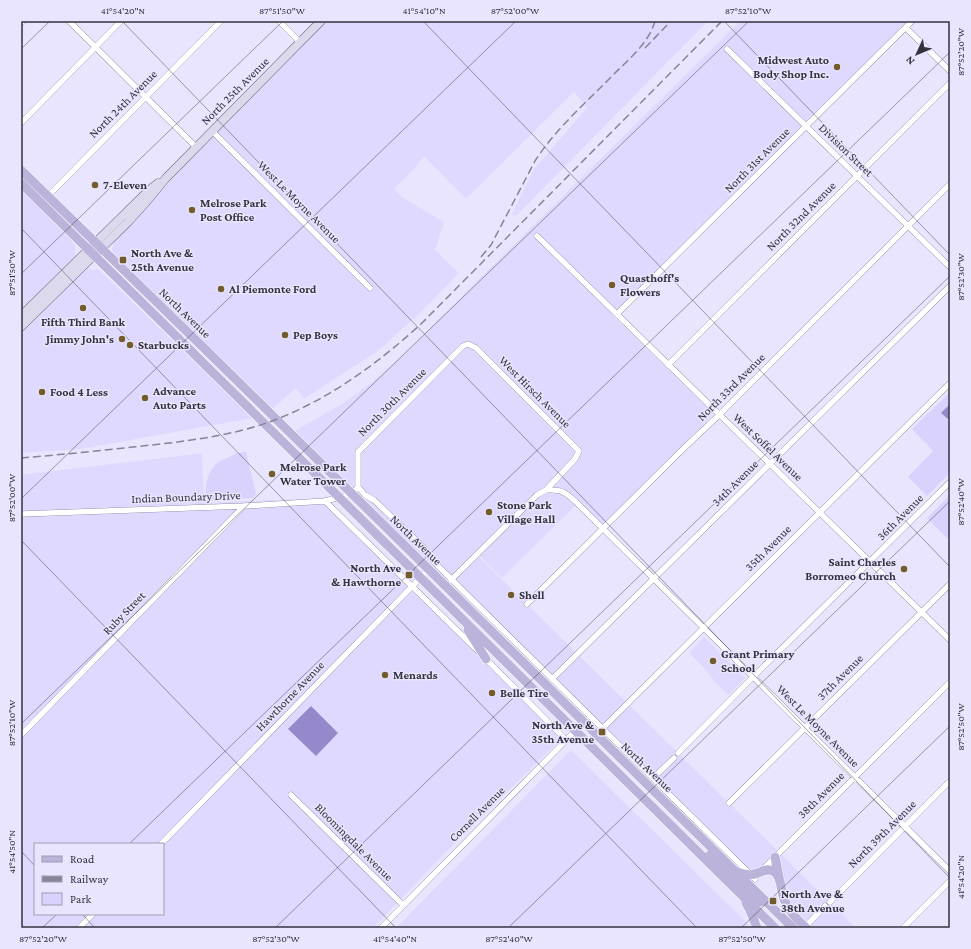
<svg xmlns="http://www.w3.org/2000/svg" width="971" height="949" font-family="'Crimson Pro',serif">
<rect width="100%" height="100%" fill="#e9e5fe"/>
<path fill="#dfd9ff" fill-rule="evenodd" d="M327,21H708L516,216L512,214L534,169L587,108L584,103L574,92L466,199L424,156L414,169L394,189L403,198L444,222L435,250L459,273L422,311L379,350L304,399L296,388L271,410L117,259L112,250L115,239L186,164Z
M740,21H908L612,315L714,413L604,525L579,502L502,578L476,552L446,581L293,432L342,404L371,383L408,351L454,304Z
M21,189L70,237L75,246V255L67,266L21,312Z
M87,269L99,270L253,418L80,449L21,453V335Z
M202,453L204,503L323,498L340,514L414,593L562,738L445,853L373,928H21V475ZM35,844H163V914H35Z
M477,555L678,753L856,928H806L790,911L775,857L751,875L451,580Z
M704,637L745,678L728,695L715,682L706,670L689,653Z
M571,750L750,926L751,928H396Z"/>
<path fill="#d9d2fc" d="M950,392V473L927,496L908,477L933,451L912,429Z
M246,452L256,494L253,498L206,501C205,487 206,473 218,462L238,453Z
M950,495V541L927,518Z"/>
<path fill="#9689cb" d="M950,404V417L948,419L941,413Z
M311,706L338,733L316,756L288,729Z"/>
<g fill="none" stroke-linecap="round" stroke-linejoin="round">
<g stroke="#6d6883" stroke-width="6">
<path id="street" d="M69,21L196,147
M279,21L300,42
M21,23L23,21
M906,28L950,71
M727,49L950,267
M21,123L121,21
M212,131L370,288
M47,197L221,21
M537,236L950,640
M617,314L912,21
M668,365L950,83
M358,487L365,495L374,500L424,548L435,563L755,879
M546,490C563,489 566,493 578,504L950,871
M325,501L479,652
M21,514L244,506L325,501L352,494L358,487V452L463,346L468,344L476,348L579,451L575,459L546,490L537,495L451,580
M527,604L683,449L719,415L950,184
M485,658L566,740
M552,679L950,286
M602,729L950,383
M21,735L244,506
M678,753L753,677L950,482
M653,778L674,758
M291,795L403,905
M729,803L950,584
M161,844L430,568
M762,870L950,682
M830,902L950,781
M805,927L825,906
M79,928L93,914
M381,928L586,720
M903,928L950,881"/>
</g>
<g stroke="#6d6883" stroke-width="9">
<path id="secondary" d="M21,316L148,191L158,183
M21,327L128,222L147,201L166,178L321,21"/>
</g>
<g stroke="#fff" stroke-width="10">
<path id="primary" d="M21,170L208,352L793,928
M21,183L775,928
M468,630L486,659
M710,855L750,894L761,902
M775,857L779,877
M737,872C744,875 751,876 758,873C763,871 767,868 773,871C781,874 781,890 784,899C788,911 797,919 806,928
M746,903L750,910L757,928"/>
</g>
<use href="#street" stroke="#fff" stroke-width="5.5"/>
<use href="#secondary" stroke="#ddd9ec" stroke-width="8"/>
<use href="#primary" stroke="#bbb3d9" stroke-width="9"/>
<path stroke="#878496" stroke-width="1.5" stroke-dasharray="8 4" stroke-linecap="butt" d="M645,48L671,21
M481,257L491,245L535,161C556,128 587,102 614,74C629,59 649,43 655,21
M21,458C58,455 96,451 133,447C171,443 209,439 247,429C313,411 372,369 422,323L722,21"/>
</g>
<path fill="none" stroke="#34323e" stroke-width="1" stroke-opacity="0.45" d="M122,21L950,878M423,21L950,567M724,21L950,255M21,49L50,21M21,228L697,928M21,274L283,21M21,499L516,21M21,540L396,928M21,724L749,21M129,844L950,52M21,851L35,866M82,914L95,928M42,928L57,914M275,928L950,276M508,928L950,501M741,928L950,726"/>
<g fill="#735c2c" stroke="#e9e5fe" stroke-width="1.5">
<circle cx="837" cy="67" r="4"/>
<circle cx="95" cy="185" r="4"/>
<circle cx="192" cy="210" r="4"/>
<rect x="119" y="256" width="8" height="8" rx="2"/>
<circle cx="612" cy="285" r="4"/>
<circle cx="221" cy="289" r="4"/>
<circle cx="83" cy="308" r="4"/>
<circle cx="285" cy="335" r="4"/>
<circle cx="122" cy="339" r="4"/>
<circle cx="130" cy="345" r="4"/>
<circle cx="42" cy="392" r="4"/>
<circle cx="145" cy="398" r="4"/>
<circle cx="272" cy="474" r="4"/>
<circle cx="489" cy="512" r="4"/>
<circle cx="904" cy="569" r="4"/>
<rect x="405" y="571" width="8" height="8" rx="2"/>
<circle cx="511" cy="595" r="4"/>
<circle cx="713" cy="661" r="4"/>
<circle cx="385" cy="675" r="4"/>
<circle cx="492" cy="693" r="4"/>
<rect x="598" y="728" width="8" height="8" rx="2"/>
<rect x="769" y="897" width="8" height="8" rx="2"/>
</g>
<g text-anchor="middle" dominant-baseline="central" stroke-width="3" stroke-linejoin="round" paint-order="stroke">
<g font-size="12" font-weight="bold" fill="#34323e" stroke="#e9e5fe" text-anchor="start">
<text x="829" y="60" text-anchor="end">Midwest Auto<tspan x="829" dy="14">Body Shop Inc.</tspan></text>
<text x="103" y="185">7-Eleven</text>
<text x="200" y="203">Melrose Park<tspan x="200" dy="14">Post Office</tspan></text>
<text x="131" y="253">North Ave &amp;<tspan x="131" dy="14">25th Avenue</tspan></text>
<text x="620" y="278">Quasthoff's<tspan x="620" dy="14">Flowers</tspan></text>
<text x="229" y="289">Al Piemonte Ford</text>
<text x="83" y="322" text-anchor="middle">Fifth Third Bank</text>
<text x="293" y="335">Pep Boys</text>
<text x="114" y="339" text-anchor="end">Jimmy John's</text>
<text x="138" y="345">Starbucks</text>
<text x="153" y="391">Advance<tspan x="153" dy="14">Auto Parts</tspan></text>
<text x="50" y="392">Food 4 Less</text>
<text x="280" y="467">Melrose Park<tspan x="280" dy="14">Water Tower</tspan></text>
<text x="497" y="505">Stone Park<tspan x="497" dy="14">Village Hall</tspan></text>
<text x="896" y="562" text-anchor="end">Saint Charles<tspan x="896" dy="14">Borromeo Church</tspan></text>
<text x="401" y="568" text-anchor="end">North Ave<tspan x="401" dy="14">&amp; Hawthorne</tspan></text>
<text x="519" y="595">Shell</text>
<text x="721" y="654">Grant Primary<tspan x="721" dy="14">School</tspan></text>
<text x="393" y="675">Menards</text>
<text x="500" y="693">Belle Tire</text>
<text x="594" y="725" text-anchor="end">North Ave &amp;<tspan x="594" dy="14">35th Avenue</tspan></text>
<text x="781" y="894">North Ave &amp;<tspan x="781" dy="14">38th Avenue</tspan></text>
</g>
<g font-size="12" fill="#34323e" stroke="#e9e5fe">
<text transform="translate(235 91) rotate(-45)">North 25th Avenue</text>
<text transform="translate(123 104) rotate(-45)">North 24th Avenue</text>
<text transform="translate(846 150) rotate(44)">Division Street</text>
<text transform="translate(757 160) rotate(-45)">North 31st Avenue</text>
<text transform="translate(299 202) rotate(45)">West Le Moyne Avenue</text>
<text transform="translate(801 216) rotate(-45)">North 32nd Avenue</text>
<text transform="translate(185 313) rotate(44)">North Avenue</text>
<text transform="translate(731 387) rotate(-45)">North 33rd Avenue</text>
<text transform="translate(535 392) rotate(45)">West Hirsch Avenue</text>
<text transform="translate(392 402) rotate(-45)">North 30th Avenue</text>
<text transform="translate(768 447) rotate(44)">West Soffel Avenue</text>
<text transform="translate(735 483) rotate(-45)">34th Avenue</text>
<text transform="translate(186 497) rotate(-2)">Indian Boundary Drive</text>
<text transform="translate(900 517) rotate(-45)">36th Avenue</text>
<text transform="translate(416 540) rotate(44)">North Avenue</text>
<text transform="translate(768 548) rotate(-45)">35th Avenue</text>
<text transform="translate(124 613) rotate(-46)">Ruby Street</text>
<text transform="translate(840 677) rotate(-45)">37th Avenue</text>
<text transform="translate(290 696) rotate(-46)">Hawthorne Avenue</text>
<text transform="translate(818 726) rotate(45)">West Le Moyne Avenue</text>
<text transform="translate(647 767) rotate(44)">North Avenue</text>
<text transform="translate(821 795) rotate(-45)">38th Avenue</text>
<text transform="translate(477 814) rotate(-45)">Cornell Avenue</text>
<text transform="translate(882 834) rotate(-45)">North 39th Avenue</text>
<text transform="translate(354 842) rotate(45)">Bloomingdale Avenue</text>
</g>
</g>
<rect width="971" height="949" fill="none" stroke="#e9e5fe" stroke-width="44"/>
<rect x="34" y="843" width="130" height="72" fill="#e9e5fe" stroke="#a19db1"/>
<rect x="42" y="856" width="20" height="6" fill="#bbb3d9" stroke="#a19db1"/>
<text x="70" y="863" font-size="12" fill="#34323e">Road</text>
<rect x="42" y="876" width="20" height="6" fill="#878496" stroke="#a19db1"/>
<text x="70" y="883" font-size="12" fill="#34323e">Railway</text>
<rect x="42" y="893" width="20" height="12" fill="#d9d2fc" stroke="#a19db1"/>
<text x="70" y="903" font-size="12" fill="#34323e">Park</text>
<g transform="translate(917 54) rotate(226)" stroke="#e9e5fe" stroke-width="3" paint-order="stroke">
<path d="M0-3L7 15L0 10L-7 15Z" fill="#34323e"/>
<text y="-6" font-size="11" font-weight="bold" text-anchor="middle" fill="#34323e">N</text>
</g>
<rect x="22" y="22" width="927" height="905" fill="none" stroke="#34323e" stroke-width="1.5"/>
<g font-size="10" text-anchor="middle" fill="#34323e">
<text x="123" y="14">41°54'20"N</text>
<text x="282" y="14">87°51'50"W</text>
<text x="424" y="14">41°54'10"N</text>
<text x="515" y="14">87°52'00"W</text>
<text x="748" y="14">87°52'10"W</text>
<text transform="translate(960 52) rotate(-90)" y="4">87°52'20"W</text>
<text transform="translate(11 273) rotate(-90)" y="4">87°51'50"W</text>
<text transform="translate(960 277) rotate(-90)" y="4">87°52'30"W</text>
<text transform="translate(11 498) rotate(-90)" y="4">87°52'00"W</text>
<text transform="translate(960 502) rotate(-90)" y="4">87°52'40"W</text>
<text transform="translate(11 723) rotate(-90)" y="4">87°52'10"W</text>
<text transform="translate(960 727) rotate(-90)" y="4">87°52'50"W</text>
<text transform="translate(11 852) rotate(-90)" y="4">41°54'50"N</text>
<text transform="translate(960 877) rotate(-90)" y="4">41°54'20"N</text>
<text x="43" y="942">87°52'20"W</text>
<text x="276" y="942">87°52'30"W</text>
<text x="395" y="942">41°54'40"N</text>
<text x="509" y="942">87°52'40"W</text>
<text x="742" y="942">87°52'50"W</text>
</g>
</svg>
